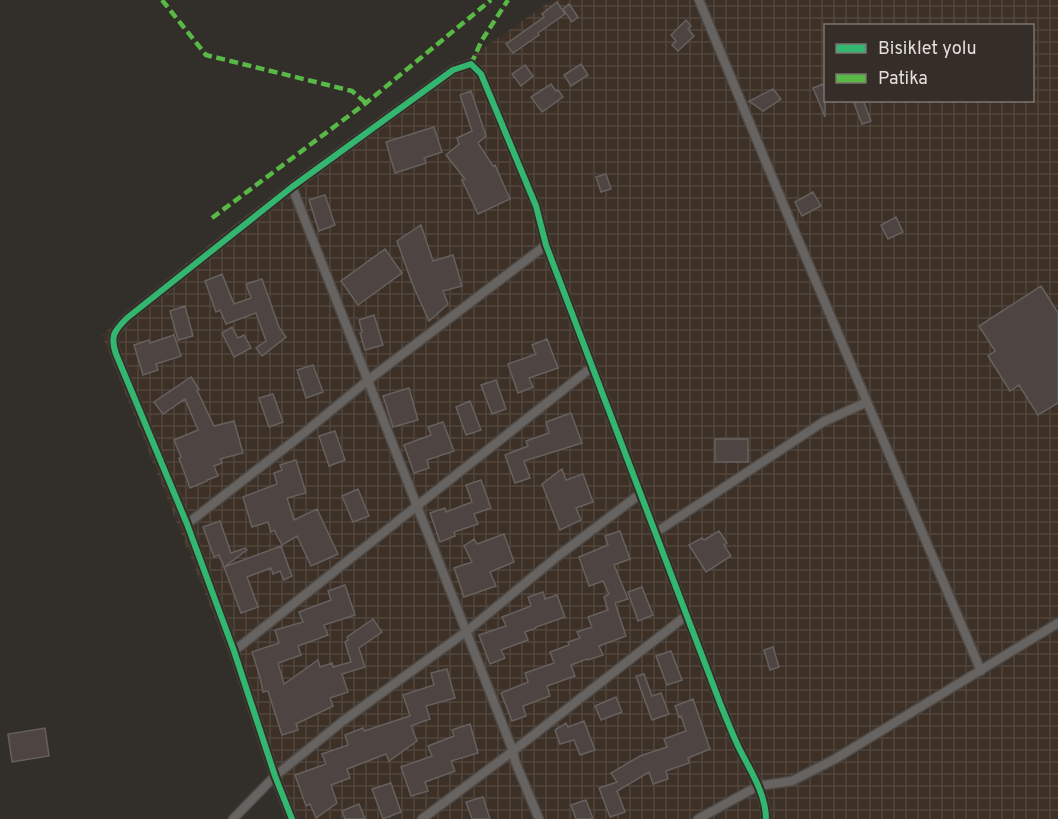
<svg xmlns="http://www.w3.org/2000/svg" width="1058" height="819" font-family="Overpass,sans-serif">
<defs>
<pattern id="industrial-grid" width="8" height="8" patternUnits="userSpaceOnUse" patternTransform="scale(1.5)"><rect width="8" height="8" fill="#3d3127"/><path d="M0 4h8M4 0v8" fill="none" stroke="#50453c"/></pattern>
</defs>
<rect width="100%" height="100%" fill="#322e2a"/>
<path fill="url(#industrial-grid)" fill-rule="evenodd" d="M552,0H1058V819H295L102,335L186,263L262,203ZM826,26H1032V100H826Z"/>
<path fill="#4e4542" stroke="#65615f" stroke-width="1.5" d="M557,2L565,14L538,33L539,35L513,53L506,44L544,17L542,14Z
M569,4L578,17L572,22L563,9Z
M686,20L691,26L688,29L694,36L678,51L672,45L676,41L671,35Z
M581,64L588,75L571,86L564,75Z
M525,65L533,76L521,86L512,74Z
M551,84L556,91L558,90L563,97L542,112L531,97Z
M823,84L825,91V117L813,88Z
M773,89L781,99L763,111L749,101Z
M471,91L486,136L478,143L493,166L495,165L510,199L478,214L462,180L465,179L446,155L459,144L457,138L472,131L460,95Z
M861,100H863L871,121L862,124L854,103Z
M434,127L442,152L424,158L426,163L395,173L386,142Z
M606,174L611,189L601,192L596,177Z
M813,192L821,206L802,216L795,202Z
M325,195L335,225L319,231L309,200Z
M896,217L903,232L888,239L881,225Z
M421,225L433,261L453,255L462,286L443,291L448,304L429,321L412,283L397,241Z
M385,249L402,273L358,305L341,281Z
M222,274L234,304L251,298L246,284L262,279L279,327L286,337L262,356L256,348L266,341L256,313L226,324L220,310L216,312L205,281Z
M1041,286L1058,313V403L1038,415L1019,385L1010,391L988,356L995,351L979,326Z
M185,306L193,336L178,340L170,311Z
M374,315L383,345L365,350L360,333L362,332L359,320Z
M232,327L238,338L244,335L251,348L234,357L222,333Z
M174,335L181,356L156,364L158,370L143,375L134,345L149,340L150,343Z
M547,339L558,368L529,378L533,387L518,393L508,364L536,354L532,345Z
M313,365L323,392L306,398L297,370Z
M191,377L199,389L197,390L214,426L234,421L243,453L220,459L222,463L214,466L218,476L207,480V481L190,488L179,458L181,457L174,440L198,430L185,399L163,414L154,402Z
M496,380L506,409L492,414L481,385Z
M409,388L418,420L393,427L383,396Z
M273,394L283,422L269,427L259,398Z
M470,401L481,430L466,435L456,407Z
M571,413L582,443L524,461L530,478L515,483L505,455L528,446L526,441L549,433L546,422Z
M443,422L454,451L427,460L429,468L414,473L404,445L431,435L428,427Z
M335,431L345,460L329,466L319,436Z
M715,439H748V462H715Z
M296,460L306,493L287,498L294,520L317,509L338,554L311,566L297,536L282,545L274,530L271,532L268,522L252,527L243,497L277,484L274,473L282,470L280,465Z
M562,469L566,480L583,474L593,502L576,508L581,520L560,530L542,484Z
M481,480L491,508L474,514L478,524L454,532L455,536L440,542L430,513L445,508L446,512L472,502L466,485Z
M358,489L369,516L353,522L342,496Z
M220,521L231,553L245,548L247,550L224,567L219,555L214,557L203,527Z
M620,531L630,559L614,565L628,599L615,603L626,636L599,646L603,655L588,660L587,659L571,665L575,676L547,686L550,696L523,706L526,716L512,721L501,693L528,682L525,673L554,663L550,652L569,645L568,642L580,638L577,632L592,627L588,617L608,610L604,597L609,594L603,581L589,586L579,557L608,545L605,536Z
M719,531L727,543L724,545L731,556L706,572L689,545L702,538L704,540Z
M504,534L514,562L490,572L496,586L464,597L454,568L472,562L464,546L474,539L477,544Z
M281,546L292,576L284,580L280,571L273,574L271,568L247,577L258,607L241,613L224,567Z
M345,585L355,615L324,625L328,635L298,646L301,655L278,663L284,684L318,660L320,667L332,663L333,667L351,662L345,642L348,640L347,637L373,619L382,632L359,648L365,667L342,674L348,692L330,698L333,706L296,724L298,730L282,735L268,691L263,692L260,677L252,652L279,643L275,630L303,622L299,612L331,600L328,591Z
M642,587L653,615L638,621L628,592Z
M543,592L545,599L557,595L565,617L536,627V628L525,632L528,640L501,650L505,658L490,664L479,635L506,626L502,617L531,606L528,597Z
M773,647L779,667L770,670L764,650Z
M671,651L682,680L667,685L656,656Z
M447,669L455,698L426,706L430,719L411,726L417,741L389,761L386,754L347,769L350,778L331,785L337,803L316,818L310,804L306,806L295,775L326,764L322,754L348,745L345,735L363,728L364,731L410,716L403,695L434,685L431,673Z
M644,674L652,696L661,693L669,714L652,720L636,676Z
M616,697L622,712L601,720L595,706Z
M693,699L710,749L688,758L689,763L666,771L668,779L653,784L649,772L617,791L625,812L610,817L599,788L617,782L611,773L640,756L667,747L664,739L686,731L681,716L679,717L675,706Z
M584,721L595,750L580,755L574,740L560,744L555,730L566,723L568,727Z
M470,724L478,753L451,761L455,771L425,782L428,791L411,796L401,767L432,756L428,746L454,736L452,730Z
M45,728L49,756L12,762L8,734Z
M391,783L401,812L383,819L372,789Z
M483,797L490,819H472L466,802Z
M586,800L593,819H576L571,805Z
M359,804L365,819H345L342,811Z"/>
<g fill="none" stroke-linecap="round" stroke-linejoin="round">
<g stroke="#4e4b48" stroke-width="11">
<path id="street" d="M699,0L789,218L981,671
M292,187C364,375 440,562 513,751L515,761L539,819
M187,524L299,437L367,381L546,245
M655,533L823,422L867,402
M234,651L592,367
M233,819L275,776L343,721L467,631L558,556L640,494
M292,819L275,776L234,651L187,524L116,354C110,336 114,331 127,318L292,187L453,70L471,64L481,74L536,206L546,245L720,703C726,718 732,733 739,748C750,770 766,794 766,819
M422,819L513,751L687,615
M698,819L758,786L792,781L835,759L1058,623"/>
</g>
<use href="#street" stroke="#676360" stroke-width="8"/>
<path stroke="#58b947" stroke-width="4.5" stroke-dasharray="9 4.5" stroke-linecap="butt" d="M162,0L206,55L352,91L366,103
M471,64L482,40L508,0
M212,218L366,103L491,0"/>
<g stroke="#352d27" stroke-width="10">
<path id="cycleway" d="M292,819L275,776L234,651L187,524L116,354C110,336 114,331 127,318L292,187L453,70L471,64L481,74L536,206L546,245L720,703C726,718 732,733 739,748C750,770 766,794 766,819"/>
</g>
<use href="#cycleway" stroke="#33b770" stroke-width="6"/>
</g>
<rect x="824" y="24" width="210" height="78" fill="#352d27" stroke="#7b746f" stroke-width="1.5"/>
<rect x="836" y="44" width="30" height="9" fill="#33b770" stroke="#7b746f" stroke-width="1.5"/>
<text x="878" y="54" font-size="18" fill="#e5dfdc">Bisiklet yolu</text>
<rect x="836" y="74" width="30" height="9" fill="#58b947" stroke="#7b746f" stroke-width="1.5"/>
<text x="878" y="84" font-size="18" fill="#e5dfdc">Patika</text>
</svg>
